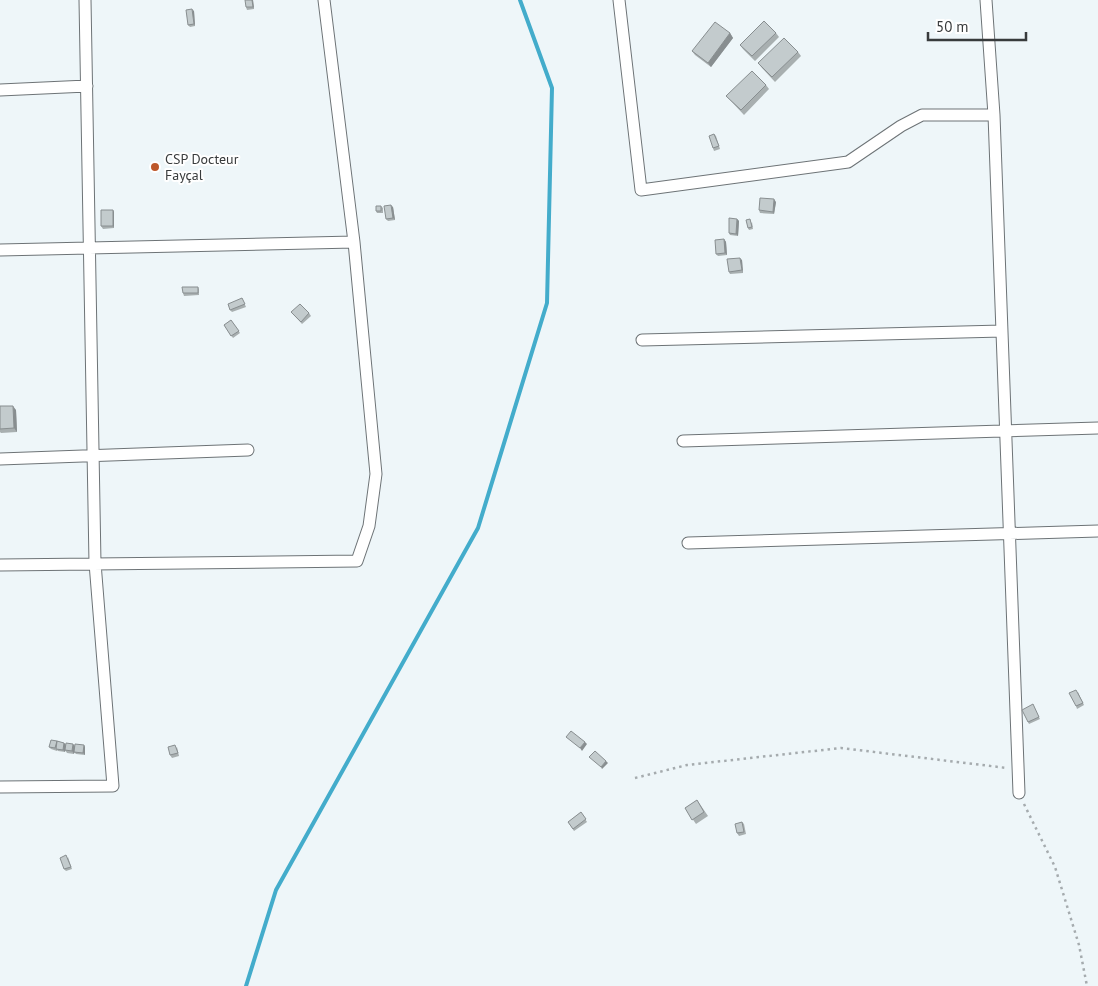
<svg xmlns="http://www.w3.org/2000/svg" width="1098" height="986" font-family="'PT Sans',sans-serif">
<rect width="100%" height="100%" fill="#eef6f9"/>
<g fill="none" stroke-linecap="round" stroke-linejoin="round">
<path stroke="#43accb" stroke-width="4" d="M246,986L276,890L478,528L547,303L552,88L520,0"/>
<g stroke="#6d7376" stroke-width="13">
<path id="minor" d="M619,0L641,190L848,162L901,126L922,115H994
M986,0L994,115L1019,793
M0,90L87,86
M0,250L354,242
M642,340L1002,331
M683,441L1098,428
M0,459L248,450
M688,543L1098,531
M0,565L357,561L369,526L376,474L354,242L324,0
M0,787L113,786L95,563L85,0"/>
</g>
<path stroke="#a5abae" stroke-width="2.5" stroke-dasharray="2.5 4" stroke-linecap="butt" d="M635,778L687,765L841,748L1007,768
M1024,804L1055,867L1079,945L1087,986"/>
<use href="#minor" stroke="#fff" stroke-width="11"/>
</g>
<path fill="#a8afb0" d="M253,0L254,9L247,10L246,7Z
M194,11L195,26L190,27L188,25Z
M730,33L733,38L711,67L695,55L692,51Z
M776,33L779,37L755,61L743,49L740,45Z
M798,52L801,56L775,82L762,68L758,63Z
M766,85L769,89L744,115L730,100L726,96Z
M714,134L716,136L720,149L714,151L713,148Z
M776,202L774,214L760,213L759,210Z
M381,206L383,208V213H377L376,211Z
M393,207L395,220L388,221L386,219Z
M113,210L114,212V228L103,229L101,226Z
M737,219L739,221L738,236L730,235L729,233Z
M752,222L753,229L749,230L748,228Z
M724,239L726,242L727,255L718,256L716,254Z
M742,260L743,273L730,274L729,272Z
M198,287L199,289V295L184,296L183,293Z
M242,298L246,307L232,312L230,310Z
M291,312L309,313L311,316L302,324Z
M231,320L240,333L233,338L224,325Z
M0,406L16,410L17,432L1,433L0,432Z
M1078,692L1084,705L1077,709L1076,706Z
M1034,707L1040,719L1029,724L1028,722Z
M57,741V742L64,743L66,745L65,752L58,751L57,750V751L51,749L49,747Z
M84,745L85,747V755L76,754L74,752L75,748L74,754L67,753L65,750L75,746Z
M177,747L179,756L172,758L170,755Z
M697,800L708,816L696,824L685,808Z
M581,812L587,822L574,831L568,822Z
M742,822L744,824L746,834L739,836L737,833Z
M68,857L72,869L66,871L64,869Z"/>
<path fill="#888e90" d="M252,0H253L254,9L253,7Z
M192,9L194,11L195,26L194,24Z
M730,33L733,38L711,67L708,63Z
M774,199L776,202L774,214L773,212Z
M391,205L393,207L395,220L393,218Z
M113,210L114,212V228L113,226Z
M737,219L739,221L738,236L736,234Z
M724,239L726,242L727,255L725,253Z
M740,258L742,260L743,273L742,270Z
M13,406L16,410L17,432L14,428Z
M585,742L587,744L582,751L580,748Z
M64,743L66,745L65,752L63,750Z
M73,744L75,746L74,754L72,751Z
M84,745L85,747V755L83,753Z
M606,761L608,763L602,769L601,767Z"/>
<path fill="#c3cbcd" stroke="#888e90" d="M245,0H252L253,7H246Z
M192,9L194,24L188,25L186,10Z
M764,21L776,33L752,56L740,45Z
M715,22L730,33L708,63L692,51Z
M784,38L798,52L772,77L758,63Z
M752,71L766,85L741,110L726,96Z
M714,134L719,146L713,148L709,136Z
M760,198L774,199L773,212L759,210Z
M391,205L393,218L386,219L384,206Z
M376,206H381V211H376Z
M101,210H113V226H101Z
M729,218L737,219L736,234L729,233Z
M750,219L752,227L748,228L746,220Z
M724,239L725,253L716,254L715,240Z
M740,258L742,270L729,272L727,259Z
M182,287H198V293H183Z
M242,298L245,304L230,310L228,304Z
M300,304L309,313L301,322L291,312Z
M231,320L239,331L231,336L224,325Z
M0,406H13L14,428L0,429Z
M1076,690L1083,703L1076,706L1069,693Z
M1033,704L1039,717L1028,722L1022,710Z
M571,731L585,742L580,748L566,737Z
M51,740L57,741L55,748L49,747Z
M57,741L64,743L63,750L56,749Z
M66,743L73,744L72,751L65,750Z
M75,744L84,745L83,753L74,752Z
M175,745L178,753L170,755L168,747Z
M595,751L606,761L601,767L589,757Z
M697,800L704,812L692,820L685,808Z
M581,812L586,819L573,829L568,822Z
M742,822L744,832L737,833L735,824Z
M66,855L71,867L64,869L60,858Z"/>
<circle fill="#bd572a" stroke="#fff" stroke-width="2" cx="155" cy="167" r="5"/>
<g text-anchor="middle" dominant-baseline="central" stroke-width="4" stroke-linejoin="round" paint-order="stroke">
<g font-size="14" fill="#383b3c" stroke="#fff" text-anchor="start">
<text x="165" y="159">CSP Docteur<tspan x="165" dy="16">Fayçal</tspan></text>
</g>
</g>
<path d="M928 32v8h98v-8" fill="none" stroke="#383b3c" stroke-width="2.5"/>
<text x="936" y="32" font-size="15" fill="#383b3c" stroke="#ffffff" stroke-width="4" paint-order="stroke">50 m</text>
</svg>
